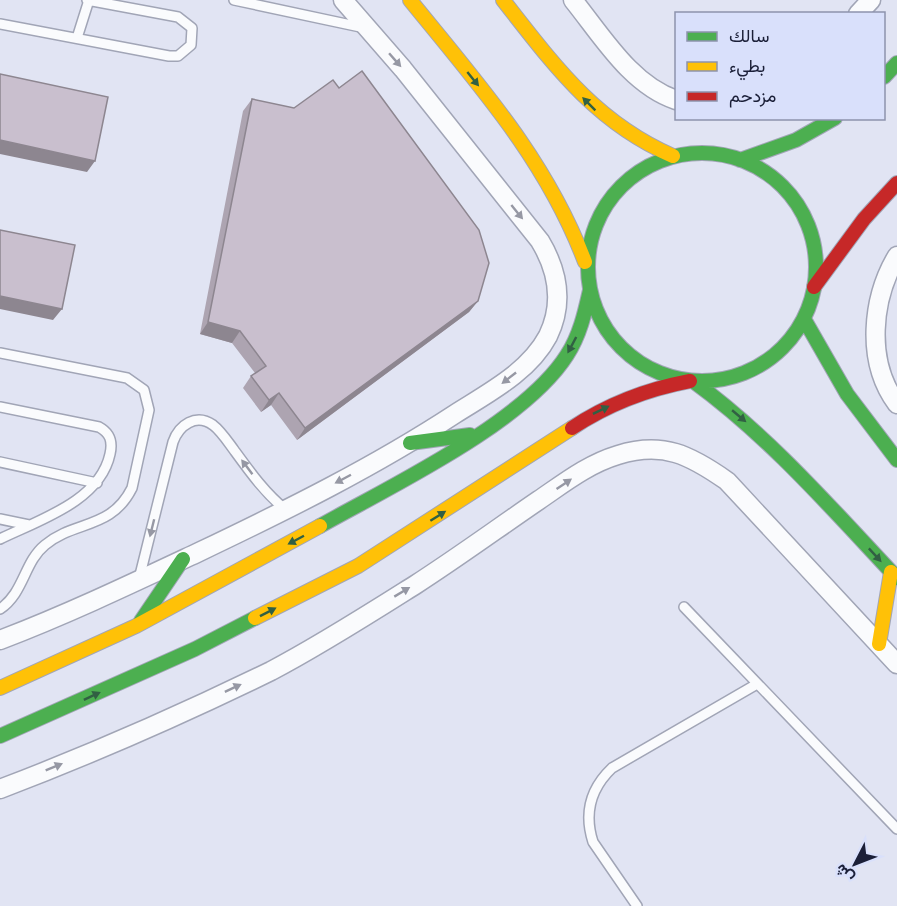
<svg xmlns="http://www.w3.org/2000/svg" width="897" height="906" font-family="Raleway,Vazirmatn,sans-serif">
<rect width="100%" height="100%" fill="#e1e4f3"/>
<g fill="none" stroke-linecap="round" stroke-linejoin="round">
<g stroke="#a1a5b6" stroke-width="12">
<path id="lane" d="M234,0L365,28
M0,24L169,56H178L191,45L192,28L178,17L87,0
M77,38L89,0
M0,353L127,378L144,390L149,410L132,488C111,530 75,520 45,545C24,562 24,593 0,609
M0,407L99,427C110,433 113,441 110,454C100,501 39,520 0,539
M0,462L97,483
M0,519L29,525
M139,579L173,442C179,425 196,413 213,425C221,431 228,442 234,450C250,472 265,493 286,510
M684,607L897,829
M637,906L593,842C584,814 590,789 612,768L757,684"/>
</g>
<g stroke="#a1a5b6" stroke-width="21">
<path id="street" d="M573,0C602,36 631,85 676,100
M858,14L871,0
M897,256C872,298 865,361 897,404
M0,640C68,614 133,583 199,552C287,510 374,467 455,414C488,393 529,372 548,336C564,303 558,271 540,241L403,69L343,0
M0,789C92,754 183,714 271,671C319,646 369,614 415,585C457,558 498,528 539,500C564,483 588,464 618,455C663,441 690,455 727,481L897,664"/>
</g>
<g stroke="#a1a5b6" stroke-width="16">
<path id="fast" d="M884,77L897,63
M588 267a114 114 0 1 1 228 0a114 114 0 1 1-228 0Z
M740,160L796,140L835,118
M804,319L847,394L897,460
M693,381C770,437 832,509 897,578
M410,443L470,435
M320,526C391,486 524,423 567,355C580,335 585,312 590,290
M141,621L183,559
M0,736L195,649L255,618"/>
</g>
<g stroke="#a1a5b6" stroke-width="16">
<path id="slow" d="M410,0C478,84 546,159 585,262
M503,0C554,65 595,122 673,156
M255,618L358,566L572,428
M879,644L891,572
M0,688L136,626L320,526"/>
</g>
<g stroke="#a1a5b6" stroke-width="16">
<path id="jam" d="M814,287L864,219L897,183
M572,428C608,404 648,389 690,381"/>
</g>
<use href="#lane" stroke="#fafbfd" stroke-width="9"/>
<use href="#street" stroke="#fafbfd" stroke-width="18"/>
<use href="#fast" stroke="#4caf50" stroke-width="14"/>
<use href="#slow" stroke="#ffc107" stroke-width="14"/>
<use href="#jam" stroke="#c62828" stroke-width="14"/>
</g>
<path fill="#ada4b1" d="M252,99L478,301L469,312L297,440L271,405L261,412L243,388L251,376L255,373L232,343L200,334L243,111Z"/>
<path fill="#8d8690" d="M0,140L95,161L87,172L0,154Z
M0,296L62,309L53,320L0,309Z
M478,301L469,312L297,440L305,428Z
M208,322L240,331L232,343L200,334Z
M279,393L271,405L261,412L269,400Z"/>
<path fill="#c9bfce" stroke="#8d8690" stroke-width="1.5" d="M362,71L479,230L489,263L478,301L305,428L279,393L269,400L251,376L266,366L240,331L208,322L252,99L294,108L333,80L339,88Z
M0,74L108,97L95,161L0,140Z
M0,230L75,245L62,309L0,296Z"/>
<defs><path id="oneway-solid" d="M-6-.8H1V-3.2L6.5 0L1 3.2V.8H-6Z" transform="scale(1.5)"/></defs>
<g fill="#9698a4">
<use href="#oneway-solid" transform="translate(395 60) rotate(49)"/>
<use href="#oneway-solid" transform="translate(517 212) rotate(51)"/>
<use href="#oneway-solid" transform="translate(509 378) rotate(142)"/>
<use href="#oneway-solid" transform="translate(247 467) rotate(-127)"/>
<use href="#oneway-solid" transform="translate(343 479) rotate(152)"/>
<use href="#oneway-solid" transform="translate(564 484) rotate(-34)"/>
<use href="#oneway-solid" transform="translate(152 528) rotate(104)"/>
<use href="#oneway-solid" transform="translate(402 592) rotate(-31)"/>
<use href="#oneway-solid" transform="translate(233 688) rotate(-25)"/>
<use href="#oneway-solid" transform="translate(54 767) rotate(-22)"/>
</g>
<g fill="#316043">
<use href="#oneway-solid" transform="translate(473 79) rotate(51)"/>
<use href="#oneway-solid" transform="translate(589 104) rotate(-135)"/>
<use href="#oneway-solid" transform="translate(572 345) rotate(118)"/>
<use href="#oneway-solid" transform="translate(601 410) rotate(-26)"/>
<use href="#oneway-solid" transform="translate(739 416) rotate(40)"/>
<use href="#oneway-solid" transform="translate(438 516) rotate(-32)"/>
<use href="#oneway-solid" transform="translate(296 540) rotate(152)"/>
<use href="#oneway-solid" transform="translate(875 555) rotate(47)"/>
<use href="#oneway-solid" transform="translate(268 612) rotate(-27)"/>
<use href="#oneway-solid" transform="translate(92 696) rotate(-25)"/>
</g>
<rect x="675" y="12" width="210" height="108" fill="#d9e0fb" stroke="#8d93ad" stroke-width="1.5"/>
<rect x="687" y="32" width="30" height="9" fill="#4caf50" stroke="#8d93ad" stroke-width="1.5"/>
<text x="729" y="42" font-size="18" fill="#1b1f38">سالك</text>
<rect x="687" y="62" width="30" height="9" fill="#ffc107" stroke="#8d93ad" stroke-width="1.5"/>
<text x="729" y="72" font-size="18" fill="#1b1f38">بطيء</text>
<rect x="687" y="92" width="30" height="9" fill="#c62828" stroke="#8d93ad" stroke-width="1.5"/>
<text x="729" y="102" font-size="18" fill="#1b1f38">مزدحم</text>
<g transform="translate(855 864) rotate(228)" stroke="#d9e0fb" stroke-width="4.5" paint-order="stroke">
<path d="M0-4.5L10 22L0 15L-10 22Z" fill="#1b1f38"/>
<text y="-9" font-size="16" font-weight="bold" text-anchor="middle" fill="#1b1f38">ش</text>
</g>
</svg>
